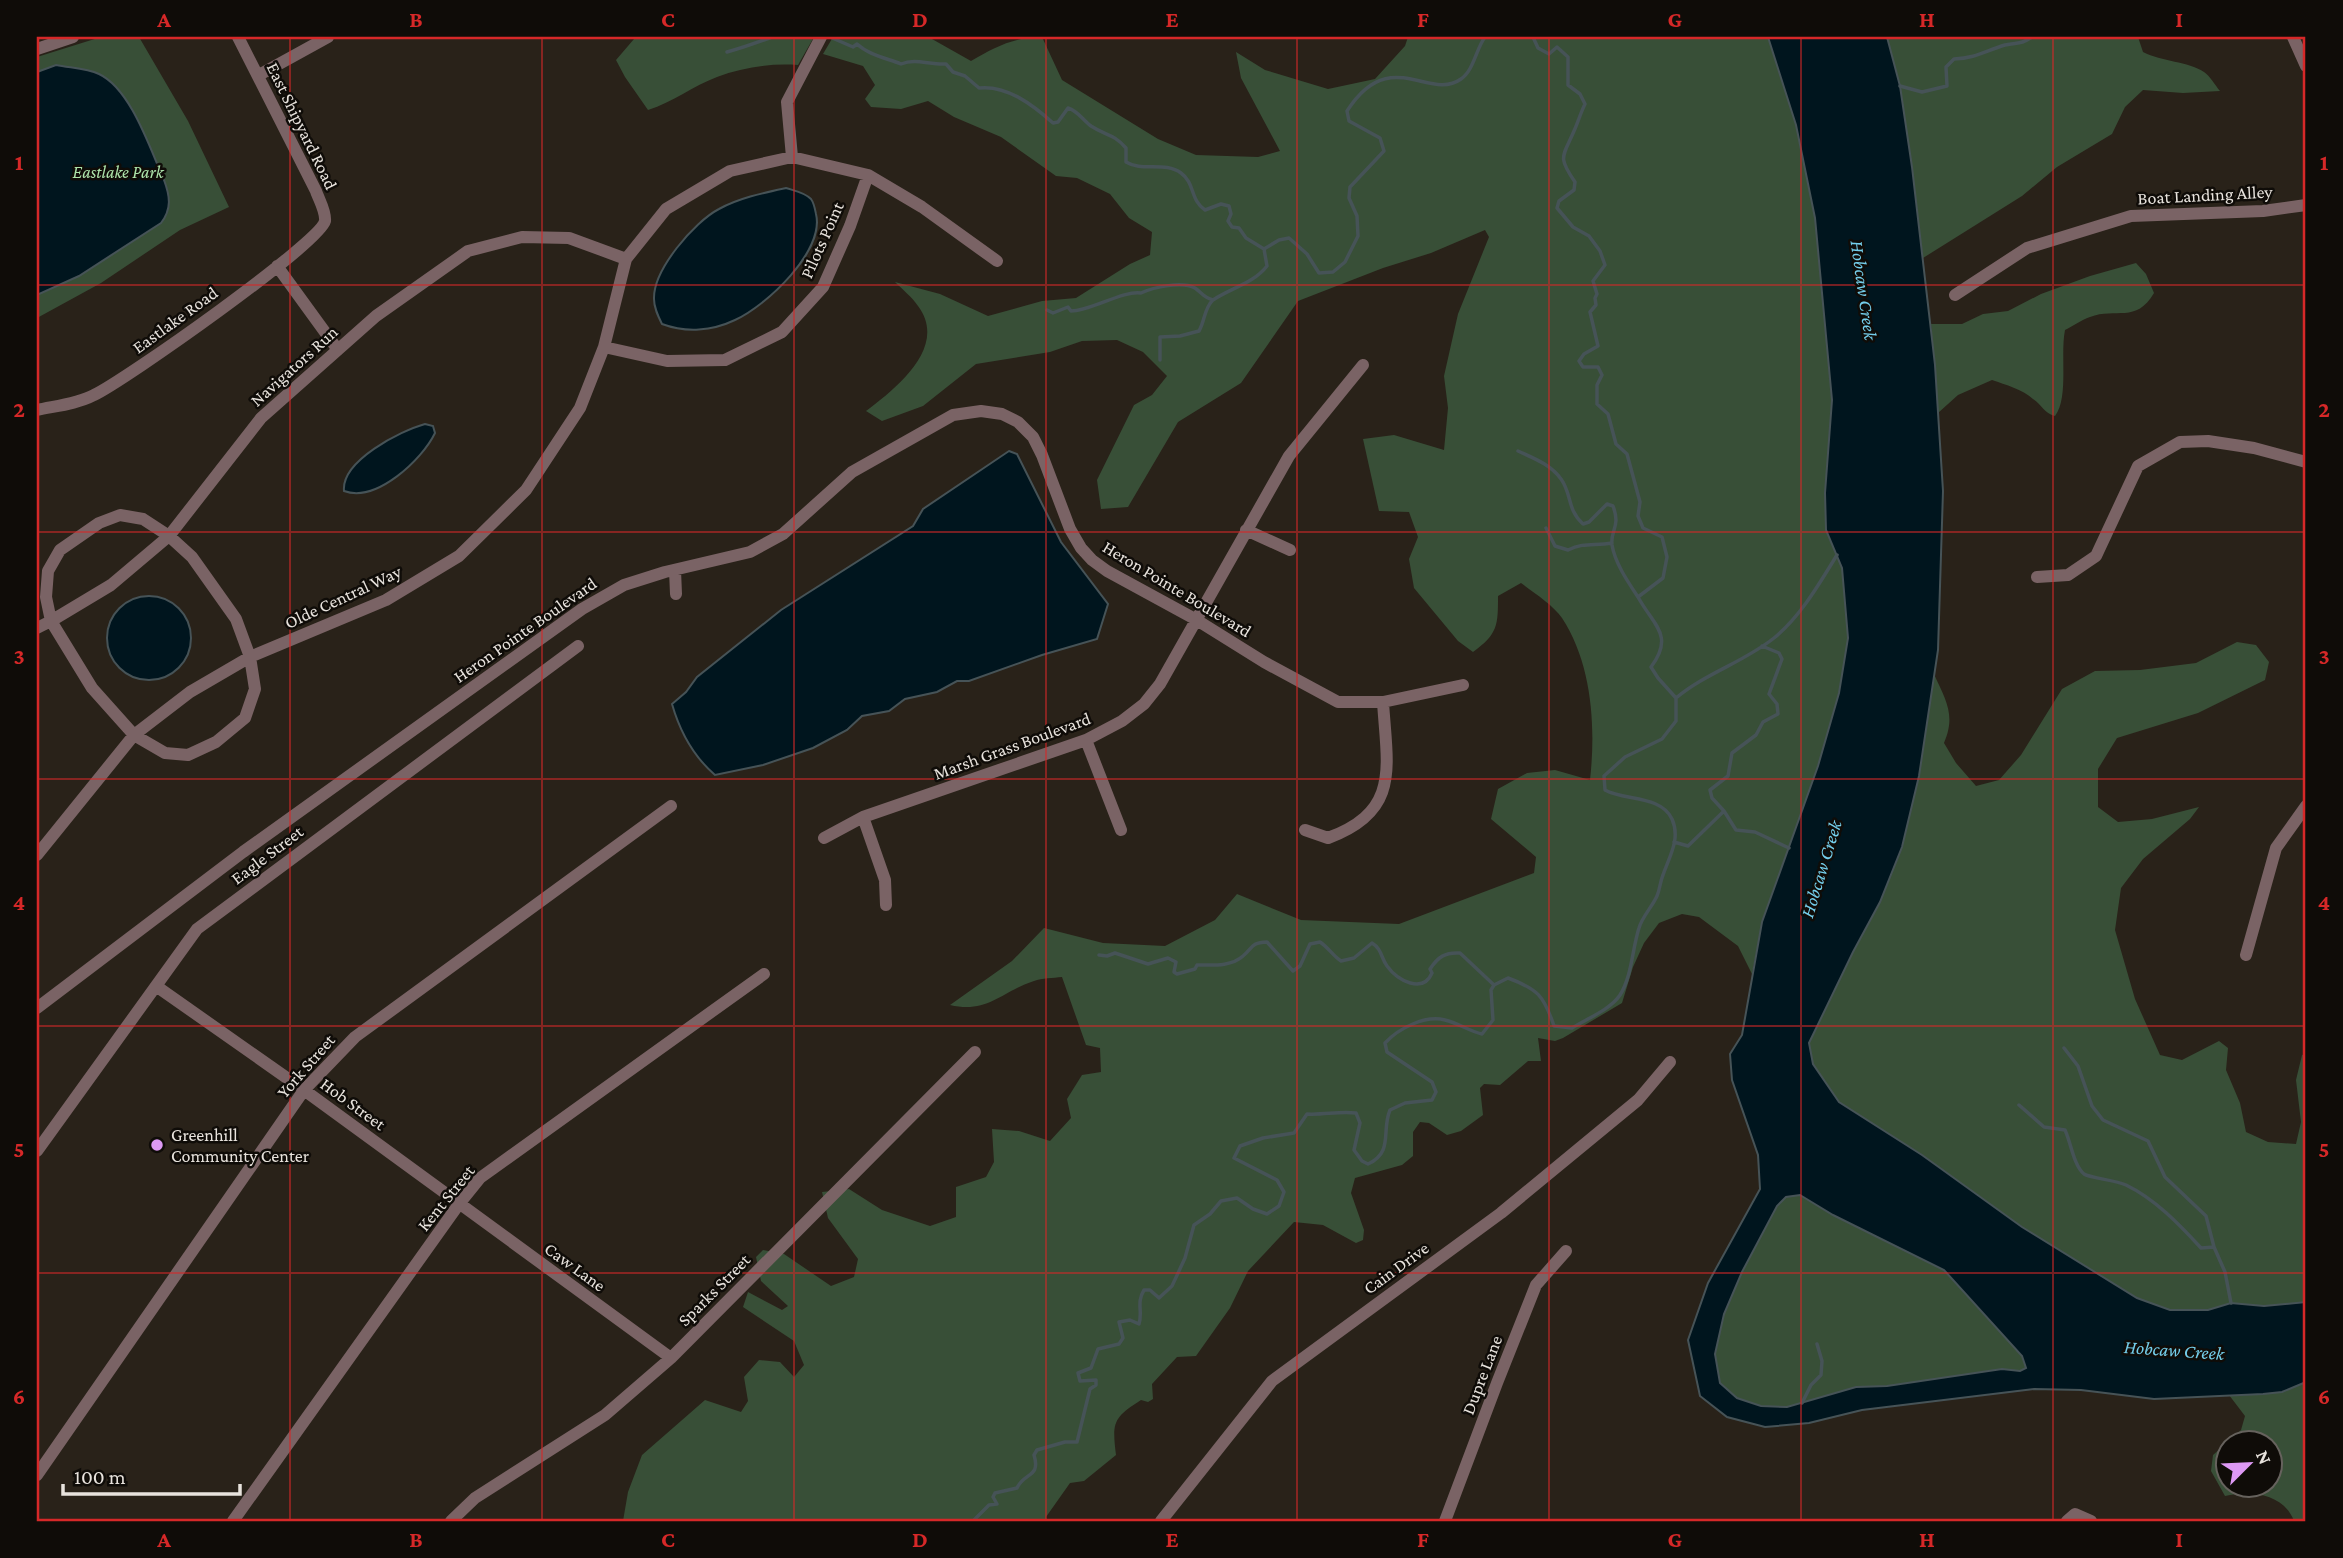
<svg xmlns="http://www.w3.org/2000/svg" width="2343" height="1558" font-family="'Crimson Pro',serif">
<rect width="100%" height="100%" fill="#292219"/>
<path fill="#384f37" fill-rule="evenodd" d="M101,37H139L188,121L229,207L180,230L101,283L37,318V57Z
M641,37H814L798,65C772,63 743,67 717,77C693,86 673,102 648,110L625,77L616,60L634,39Z
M833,37L932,39L971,61C995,47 1014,37 1042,37L1062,80L1158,139L1196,155L1258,157L1280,151L1241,78L1236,52L1265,70L1328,89L1375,79L1405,46L1408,37H1768L1796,125L1815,218L1832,400L1825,493L1826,530L1842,568L1848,638L1839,693L1818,766L1762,922L1752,974L1738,946L1699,917L1682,914L1659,923L1644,943L1633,967L1622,1003L1563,1038L1555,1041L1538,1038L1541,1061H1528L1500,1085L1484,1084L1480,1088L1483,1115L1461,1131L1447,1135L1429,1123L1420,1122L1413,1132V1156L1402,1165L1355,1178L1351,1193L1364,1230L1363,1240L1356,1243L1323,1225L1294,1222L1248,1271L1230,1308L1196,1356L1177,1357L1152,1384L1153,1399L1148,1402L1141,1400C1113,1418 1112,1422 1116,1455L1084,1481L1070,1483L1046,1517L1047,1521H623L628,1492L642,1455L705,1400L741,1412L748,1401L744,1377L759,1360L780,1362L794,1377L804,1365L794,1341L743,1307L748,1292L782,1310L788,1306L761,1281L756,1257L763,1250L784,1254L831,1286L854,1277L858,1259L828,1218L822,1192L849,1189L882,1210L930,1226L956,1217V1187L986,1177L994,1162L992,1129L1019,1131L1050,1141L1071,1118L1067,1099L1082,1075L1101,1072L1100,1048L1086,1045L1062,977C1053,978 1042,978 1034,981C1002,991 988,1014 950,1005L1012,961L1044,928L1103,943L1165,946L1215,920L1237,894L1301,920L1399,924L1534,873L1536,857L1491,819L1498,789L1527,773L1555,770L1590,780C1596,726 1592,664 1562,618C1553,605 1534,593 1521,583L1498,596C1498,625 1498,634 1473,652L1458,641L1414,588L1409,559L1418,537L1409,512L1379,511L1363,439L1394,435L1444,450L1448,408L1444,376L1458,314L1489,237L1485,230L1431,253L1383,268L1298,301L1241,383L1178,422L1128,507L1101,509L1097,480L1134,405L1152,395L1167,376L1143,352L1117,340L1082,341L1050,352L976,364L923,406L882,421L866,411C895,389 949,347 918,306C912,297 903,290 895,282L940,294L988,316L1042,301L1076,298L1130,264L1150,255L1152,232L1129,218L1110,194L1077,178L1056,176L1001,137L954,117L928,101L901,109L871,107L865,99L875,85L863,66L823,54Z
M1887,37H2138L2143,52C2162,62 2188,61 2204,72C2210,76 2215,85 2220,91L2183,93L2143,90L2125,107L2112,134L2057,167L2022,196L1923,258L1900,86Z
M2136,263L2146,274L2154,293C2136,324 2116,307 2090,317C2081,320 2073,326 2065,330C2060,355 2069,398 2055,416C2044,413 2042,405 2033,399C2022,389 2006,385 1992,380L1958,395L1938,413L1931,324H1962L1983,314L2008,311L2041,294L2090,276Z
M2237,642L2256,645L2269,662L2265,680L2198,713L2117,738L2098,769V807L2118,822L2152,819L2199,807L2190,819L2143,859L2121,888L2115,930L2135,999L2160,1055L2182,1060L2219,1041L2228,1048L2226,1070L2240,1103L2246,1132L2268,1142L2296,1144L2301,1122L2296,1080L2302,1055L2306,1054V1302L2264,1306L2231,1303L2208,1310H2170L2137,1298L2022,1227L1922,1155L1839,1102L1813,1064L1809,1043L1853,952L1880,902L1902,847L1919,776L1934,674C1946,701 1956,715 1944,743L1956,763L1976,786L1999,780L2021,755L2062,689L2095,671L2140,670L2196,663Z
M1800,1195L1833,1215L1945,1270L2022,1356L2027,1367L2020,1371L2002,1369L1887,1386L1856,1387L1787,1407L1761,1406L1737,1398L1720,1383L1715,1354L1724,1314L1742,1272L1777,1206L1786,1197Z
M2306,1382V1521H2294C2284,1494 2251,1490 2225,1496L2211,1471L2213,1455L2241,1430L2245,1416L2229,1395L2282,1392ZM2228,1442H2270V1484H2228Z"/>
<path fill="#00151e" stroke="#465357" stroke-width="2" fill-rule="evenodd" d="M1768,37H1887L1900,86L1912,167L1935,365L1943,491L1938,650L1919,776L1902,847L1880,902L1853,952L1809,1043L1813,1064L1839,1102L1922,1155L2022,1227L2137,1298L2170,1310H2208L2231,1303L2264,1306L2306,1302V1382L2282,1392L2263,1394L2154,1399L2081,1390L2034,1389L1862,1410L1809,1423L1765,1427L1727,1417L1700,1396L1688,1340L1708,1283L1760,1189L1758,1155L1732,1080L1730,1054L1742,1035L1762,922L1818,766L1839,693L1848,638L1842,568L1826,530L1825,493L1832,400L1815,218L1796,125ZM1800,1195L1833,1215L1944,1270L2022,1356L2026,1368L2020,1371L2002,1369L1887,1386L1856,1387L1787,1407L1761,1406L1737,1398L1720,1383L1715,1354L1724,1314L1742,1272L1777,1206L1786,1197Z
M56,65C70,68 86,68 99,74C131,89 150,149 164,180C170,196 172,209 161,223L79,276L37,295V72Z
M786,188C795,191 804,192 811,199C814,203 815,209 816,214C825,251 766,306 735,320C712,331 686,333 662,324C658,316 654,308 654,299C653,270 694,222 719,209C739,198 763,193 786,188Z
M425,424L433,426L435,433C422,460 376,503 344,491C341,461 400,431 425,424Z
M1009,451L1017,454L1061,542L1108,604L1097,639L1042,655L969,681H957L937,692L905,699L889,711L862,716L847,730L813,748L763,765L715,775C693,756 680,732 672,704L686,692L697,677L781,610L913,526L923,509Z
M107 638a42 42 0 1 1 84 0a42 42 0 1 1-84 0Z"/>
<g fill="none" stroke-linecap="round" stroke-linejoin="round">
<path stroke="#465357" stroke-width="3.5" d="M830,37L853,47L857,44C869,55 886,58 901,64C916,58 929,65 946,64L953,72L965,76L979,88C1007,85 1033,105 1053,123L1058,122L1068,108C1078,111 1083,120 1091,126C1106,136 1113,133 1126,148V162C1142,172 1165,161 1181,173C1195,183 1190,200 1205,210L1221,204L1229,206L1231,214L1228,221L1232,227L1239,228L1246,238L1264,249L1279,240L1289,238L1307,254L1319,273L1333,272L1345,262L1358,236L1357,216L1349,198L1350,187L1384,151L1380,138L1349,121L1347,111C1390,44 1429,102 1461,79C1474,70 1476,49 1485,37
M1533,37L1538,48L1549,54L1557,47L1568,57V85L1580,94L1585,104C1581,112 1578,122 1574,131C1563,157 1557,156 1575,182L1574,190L1559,201L1557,208L1573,227L1589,236L1600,251L1605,265L1593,281L1597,294L1595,298L1596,305L1590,312L1598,346L1584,354L1579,361L1583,367H1598L1602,375L1597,385V404L1608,414L1616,444L1627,454L1640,502L1638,516L1643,528L1662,537L1667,557L1663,578L1638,597C1653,625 1675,635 1651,667L1658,678L1676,698
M727,52C742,48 756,43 772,37
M1900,86L1922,92L1947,86L1946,67L1954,59C1976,58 1985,51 2005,45C2018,42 2020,45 2032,37
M1047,310L1053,313L1068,307L1071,311C1090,311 1124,290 1141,293C1154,287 1182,281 1195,288C1202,293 1204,298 1213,300C1231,288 1254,283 1267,266L1264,249
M1160,360V337L1180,336L1199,331C1205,321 1204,308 1213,300
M1518,451C1533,458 1550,464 1561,479C1572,494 1567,510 1583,524L1589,522L1607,504L1613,506C1621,527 1610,530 1612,545C1615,563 1628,582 1638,597
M1546,528L1555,546L1568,550C1584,542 1594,546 1612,543
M1724,811L1736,830L1755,832L1789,848
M1674,842L1688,846L1724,811L1712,798L1710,790L1728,776L1732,753L1756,735L1763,722L1778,714L1777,704L1769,694L1782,659L1779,653L1762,646
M1099,955L1107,956L1115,953L1148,964L1168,958L1176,962L1174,972L1177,974L1195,969L1197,965C1212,965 1231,967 1243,956C1254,947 1250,943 1267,942L1293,971L1300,966L1310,944L1320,942C1329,948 1333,956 1341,961L1354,958L1372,943C1382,949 1381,958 1387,966C1398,981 1423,994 1432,973L1430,969C1438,957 1445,952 1460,953L1494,985
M2064,1048L2078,1066L2092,1106L2103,1120L2148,1141L2165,1177L2206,1216L2214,1247L2225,1272L2231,1303
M2019,1105L2044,1127L2065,1130C2071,1143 2074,1166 2084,1174C2090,1178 2115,1180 2126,1185C2155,1199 2179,1224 2201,1248L2214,1247
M1802,1403L1811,1385L1821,1375L1822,1361L1817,1344
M973,1521L989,1505L997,1504L993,1497L995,1493L1017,1488C1024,1472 1041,1478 1034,1455L1037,1450L1065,1442H1077L1090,1389L1096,1385V1380L1080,1381L1078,1373L1091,1368L1098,1349L1119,1344L1123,1338L1119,1322L1130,1320L1139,1324C1143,1311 1136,1303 1144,1290H1150L1159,1298L1172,1286L1185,1258L1194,1225L1210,1214L1221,1201L1237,1198L1253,1209L1267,1214L1279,1206L1284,1192L1277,1180L1234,1158L1240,1146L1263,1138L1294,1133L1307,1114C1324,1115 1339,1111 1356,1113L1360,1123L1354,1150L1362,1161L1368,1164C1394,1152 1381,1131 1390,1110L1405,1103L1432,1100L1436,1092L1432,1082L1387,1052L1385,1043C1399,1028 1425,1015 1445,1020C1458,1023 1469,1031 1482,1034L1493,1020L1491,990L1494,985L1508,978C1538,989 1544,996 1554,1026L1572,1028C1586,1019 1610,1010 1620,995C1632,976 1632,950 1639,928C1642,917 1652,907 1657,896C1660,889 1660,882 1663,875C1669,857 1681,839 1672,819C1661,795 1624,801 1605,790L1604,776L1625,757L1662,739L1676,721V698C1706,673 1744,662 1774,638C1801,616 1819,584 1837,555"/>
<path stroke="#7a6365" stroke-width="12" d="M2293,37L2306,66
M37,49L73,37
M259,75L328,37
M792,157L787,102L821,37
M277,266L338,350
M1955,295L2027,248L2131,216L2263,211L2306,205
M604,347L667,361L725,360L782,332L823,287L850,226L868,175
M37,410C55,406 77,404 94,395C124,381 320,243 325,221C326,211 319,200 316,191L238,37
M120,515L143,519L169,536L192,557L236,619L250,657L255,689L245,718L216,742L188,755L165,753L134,735L92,688L51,621L46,597L48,571L60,550L99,523Z
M1246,530L1290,550
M675,570L676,594
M2037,577L2068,575L2096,556L2138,466L2180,442L2208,441L2254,448L2306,462
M37,628L51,621L111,585L169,536L261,418L376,316L468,251L522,237L569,238L626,259
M1086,740L1121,830
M863,817L885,880L886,905
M1305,830L1328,838C1401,811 1387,767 1383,702
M824,838L863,817L1086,740L1122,721L1144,704L1160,684L1289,456L1363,365
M37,855L134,735L190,692L250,657L386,600L459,556L526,490L580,408L604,347L626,259L666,209L730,171L792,157L868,175L922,207L997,261
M2246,955L2276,848L2306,806
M156,986L304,1090L671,1358
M37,1008L243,852L582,609L624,585L665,572L750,552L783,534L852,472L953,415L981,411L1002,414L1018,422L1033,437L1042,455L1070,529L1081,548L1092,560L1107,571L1195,619L1264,662L1338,702H1383L1463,685
M37,1151L197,929L578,646
M37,1475L304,1090L355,1037L671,806
M233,1521L459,1204L480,1178L764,974
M451,1521L475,1498L605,1415L671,1358L975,1052
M1161,1521L1272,1381L1501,1213L1638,1100L1670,1062
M1445,1521L1497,1383L1536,1285L1566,1251
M2067,1521L2075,1514L2091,1521"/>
</g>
<path fill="none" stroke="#d62828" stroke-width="2" stroke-opacity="0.55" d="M290,37V1521M542,37V1521M794,37V1521M1046,37V1521M1297,37V1521M1549,37V1521M1801,37V1521M2053,37V1521M37,285H2306M37,532H2306M37,779H2306M37,1026H2306M37,1273H2306"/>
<circle fill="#dd99f4" stroke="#0f0c08" stroke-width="2.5" cx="157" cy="1145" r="7"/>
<g text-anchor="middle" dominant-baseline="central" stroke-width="5" stroke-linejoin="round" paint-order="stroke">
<g font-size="18" fill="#e8e3dd" stroke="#0f0c08">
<text transform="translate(302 126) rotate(64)">East Shipyard Road</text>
<text transform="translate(2205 195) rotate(-3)">Boat Landing Alley</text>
<text transform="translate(822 240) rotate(-66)">Pilots Point</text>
<text transform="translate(175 320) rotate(-36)">Eastlake Road</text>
<text transform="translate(294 366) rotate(-42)">Navigators Run</text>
<text transform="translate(1177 589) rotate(31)">Heron Pointe Boulevard</text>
<text transform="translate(343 597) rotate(-25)">Olde Central Way</text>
<text transform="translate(525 630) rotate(-35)">Heron Pointe Boulevard</text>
<text transform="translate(1012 746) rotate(-20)">Marsh Grass Boulevard</text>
<text transform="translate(267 855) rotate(-37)">Eagle Street</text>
<text transform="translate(306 1066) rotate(-49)">York Street</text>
<text transform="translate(353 1104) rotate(36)">Hob Street</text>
<text transform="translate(446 1198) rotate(-51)">Kent Street</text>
<text transform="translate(575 1267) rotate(36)">Caw Lane</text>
<text transform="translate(1396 1268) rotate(-36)">Cain Drive</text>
<text transform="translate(714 1290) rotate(-45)">Sparks Street</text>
<text transform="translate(1482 1375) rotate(-69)">Dupre Lane</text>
</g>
<g font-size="18" font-style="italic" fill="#ade3aa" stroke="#0f0c08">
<text x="118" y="172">Eastlake Park</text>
</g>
<g font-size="18" fill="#e8e3dd" stroke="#0f0c08" text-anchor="start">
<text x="171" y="1135">Greenhill<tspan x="171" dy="21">Community Center</tspan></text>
</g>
<g font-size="19" font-style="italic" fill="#74ceeb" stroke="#0f0c08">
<text transform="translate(1864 290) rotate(82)">Hobcaw Creek</text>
<text transform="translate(1821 869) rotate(-73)">Hobcaw Creek</text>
<text transform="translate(2174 1350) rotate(4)">Hobcaw Creek</text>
</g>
</g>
<rect width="2343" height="1558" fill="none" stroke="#0f0c08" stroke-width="77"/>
<g transform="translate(2249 1464) rotate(66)"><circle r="33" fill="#0f0c08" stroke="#66625d" stroke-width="2"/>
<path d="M0-5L12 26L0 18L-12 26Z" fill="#dd99f4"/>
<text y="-10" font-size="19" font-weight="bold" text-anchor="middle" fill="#e8e3dd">N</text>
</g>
<path d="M63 1484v10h177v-10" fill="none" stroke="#e8e3dd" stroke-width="3.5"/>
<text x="74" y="1484" font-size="21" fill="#e8e3dd" stroke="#0f0c08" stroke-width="5" paint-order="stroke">100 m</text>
<rect x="38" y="38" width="2266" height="1482" fill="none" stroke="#d62828" stroke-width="2.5"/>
<g font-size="23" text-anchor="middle" font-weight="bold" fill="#d62828">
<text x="164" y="27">A</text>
<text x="416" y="27">B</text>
<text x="668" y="27">C</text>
<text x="920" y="27">D</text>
<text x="1172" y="27">E</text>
<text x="1423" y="27">F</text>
<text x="1675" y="27">G</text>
<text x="1927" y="27">H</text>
<text x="2179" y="27">I</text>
<text x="19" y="170">1</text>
<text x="2324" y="170">1</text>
<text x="19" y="417">2</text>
<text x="2324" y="417">2</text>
<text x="19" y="664">3</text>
<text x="2324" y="664">3</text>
<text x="19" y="910">4</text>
<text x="2324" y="910">4</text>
<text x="19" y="1157">5</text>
<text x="2324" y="1157">5</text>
<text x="19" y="1404">6</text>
<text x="2324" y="1404">6</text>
<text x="164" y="1547">A</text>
<text x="416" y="1547">B</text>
<text x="668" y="1547">C</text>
<text x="920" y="1547">D</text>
<text x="1172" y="1547">E</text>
<text x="1423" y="1547">F</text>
<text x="1675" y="1547">G</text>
<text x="1927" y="1547">H</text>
<text x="2179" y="1547">I</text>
</g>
</svg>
